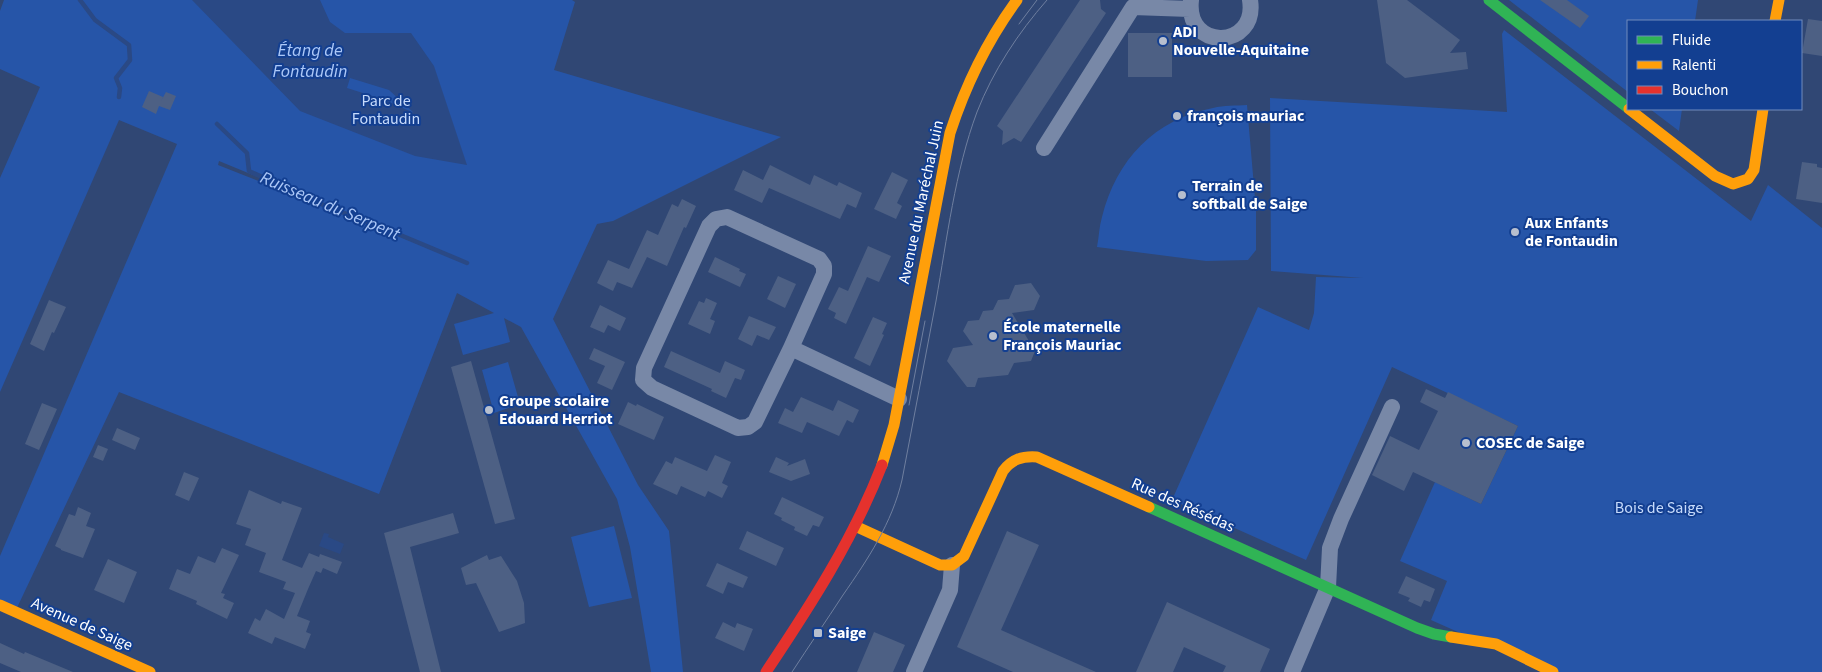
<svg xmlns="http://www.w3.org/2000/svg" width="1822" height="672" font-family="'Source Sans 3',sans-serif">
<rect width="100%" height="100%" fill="#304774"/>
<path fill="#2655a8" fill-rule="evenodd" d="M4,0H572L575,2L554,70L781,137L613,221L597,224L553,319L638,485L669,531L683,672H651L630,547L617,499L521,327L504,318L510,342L463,355L454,324L494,313L457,293L379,494L119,392L15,612L0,605V556L177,144L119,120L0,392V178L40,87L0,69V11ZM219,161L418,243V244L218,165Z
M1509,0H1698L1695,21H1628V92Z
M1504,30L1751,221L1768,185L1822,228V672H1548L1431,620L1447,581L1400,561L1435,482L1481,504L1518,426L1392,367L1306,560L1172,500L1258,307L1309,330L1314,313L1316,277L1363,278L1271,271L1270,98L1507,112L1502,34Z
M1247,105L1256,210V250L1248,260L1206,261L1097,247C1099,237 1099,227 1102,217C1116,160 1155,119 1213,108C1224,105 1236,106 1247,105Z
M1650,109H1682L1679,131Z
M508,362L520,404L494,413L482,370Z
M614,526L632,598L589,607L571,537Z"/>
<path fill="#2a4985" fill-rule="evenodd" d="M192,0H320L330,22L345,33H411L434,66L467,165L415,156L300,111ZM350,78L389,90L414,113L382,99L347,88Z
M324,533L329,534L328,537L344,544L340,554L319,546Z"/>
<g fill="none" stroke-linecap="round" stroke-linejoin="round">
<path stroke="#2a4985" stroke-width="4.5" d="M80,0L95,20L129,45L130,60L116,78L120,88L119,97
M217,124L247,153L249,171L328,207L374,224L467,263"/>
</g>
<path fill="#4d6084" d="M1080,0H1100L1101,9L1106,13L1021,142L1014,138L1002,145L1003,131L997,126Z
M1377,0H1407L1460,40L1450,53L1466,52L1468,69L1405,78L1386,63Z
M1540,0H1567L1589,16L1580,28Z
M1808,19L1822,21V56L1802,53Z
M1128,33H1172V77H1128Z
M149,91L163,97L161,101L166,92L176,96L170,110L159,106L156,114L142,107Z
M1802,162L1817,164V167L1822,168V203L1796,199Z
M770,165L810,185L814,175L837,186L839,182L862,193L856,208L847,204L840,219L769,188L762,203L734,190L743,170L763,180Z
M892,172L908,180L897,203L902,206L896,219L874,209Z
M682,199L696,206L686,228L684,227L667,266L647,257L632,288L617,282L613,291L597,283L608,260L629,269L647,230L658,235L672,204L678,207Z
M868,246L891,256L879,282L867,277L846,324L834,318L836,313L828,309L839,287L848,291Z
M715,257L740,269L739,271L746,274L740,287L708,272Z
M778,276L796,284L785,308L767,299Z
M1031,283L1040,296L1034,310L1012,313L1035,351L1031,361L1014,363L1008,375L978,378L975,387H967L947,361L953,348L973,345L963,331L968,321L979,320L983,311L993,310L998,300L1009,299L1015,285Z
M706,298L717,303L710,319L715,321L710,334L688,324L699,301L704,303Z
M49,300L66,307L54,333L52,332L44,351L30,344Z
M600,305L626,318L620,331L608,325L604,333L590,327Z
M749,316L776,327L769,340L757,335L752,346L738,339Z
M873,317L887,323L882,334L884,335L870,366L854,358Z
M594,348L625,362L612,390L597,383L605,366L589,359Z
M671,351L720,373L725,361L745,370L741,380L735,378L726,398L711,391L712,389L664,367Z
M471,361L515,519L495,524L451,367Z
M1426,389L1445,398L1448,392L1518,426L1481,504L1413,472L1404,491L1372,475L1390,436L1419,450L1438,411L1420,402Z
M801,397L833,411L838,400L859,410L853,423L847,420L839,436L807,422L802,433L778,423L785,408L793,412Z
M628,402L636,406L637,404L664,417L654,440L618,424Z
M42,403L57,409L39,450L25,444Z
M117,428L140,438L135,450L112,440Z
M98,445L108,449L103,461L93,457Z
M715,455L731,462L722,483L728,486L722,498L708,491L705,497L681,486L677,495L653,484L666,461L672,464L675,457L707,471Z
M776,457L789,463L787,466L805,459L810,474L791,481L769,472Z
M184,472L199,478L189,501L175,495Z
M249,490L281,504L282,501L302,508L282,560L302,568L309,553L319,557L320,554L342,562L337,574L323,568L321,573L316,571L308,589L297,616L310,621L306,632L311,634L305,649L275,637L272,644L248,633L255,618L260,621L266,609L284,619L295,593L283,589L286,582L259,572L266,553L245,545L251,529L236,524Z
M782,497L824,517L819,527L813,525L807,536L794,530L795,527L781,520L782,518L774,514Z
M78,507L91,513L86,526L95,529L83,558L61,550V549L55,546L69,514L75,516Z
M453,513L459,533L410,547L441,672H420L384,533Z
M747,531L784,548L776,566L739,549Z
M1007,531L1039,545L1001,630L1096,672H1013L957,647Z
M222,548L239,555L221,593L225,594L223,598L234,603L227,619L196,604L197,601L169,589L177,569L190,574L198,556L215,563Z
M487,555L489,560L501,556L517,581L524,603L525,623L499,632L476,583L466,585L461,568Z
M108,559L137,572L124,603L94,590Z
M717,563L748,577L743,588L728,582L723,594L706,586Z
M1406,576L1435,589L1430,602L1424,600L1421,607L1408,601L1410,598L1398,593Z
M1167,602L1270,649L1260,672H1223L1226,666L1184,647L1173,672H1136Z
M723,622L735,628L737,623L753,629L744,651L715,638Z
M874,632L905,645L893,672H857Z
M0,643L24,654L25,652L73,672H21L0,663Z"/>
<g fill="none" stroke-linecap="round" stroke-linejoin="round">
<path stroke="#7888a7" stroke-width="16" d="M1191,0C1185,52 1258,49 1250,0
M1044,148L1133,7L1190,9
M727,217L819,259L824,266V274L791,348L755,422L748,427L738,428L652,388L643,380L644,368L709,226L716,219Z
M791,348L899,399
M914,672L950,590L952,565
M1292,672L1328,587L1330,548L1341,519L1392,407"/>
<path stroke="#30b455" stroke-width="11" d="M1489,0L1628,108
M1149,507L1417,628L1434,634L1451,637"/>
<path stroke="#ff9f0a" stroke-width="11" d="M1775,21L1779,0
M1629,109L1715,176L1733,184L1748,179L1754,170L1763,109
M882,465L894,425L950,133C966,84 987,41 1017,0
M855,526L940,565H952L964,556L1003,471C1012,459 1022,456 1037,457L1149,507
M0,605L150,672
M1451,637L1496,644L1553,672"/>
<path stroke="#e5322d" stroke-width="11" d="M766,672C810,606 853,540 882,465"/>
<path stroke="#6f7f9f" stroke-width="1" d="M1019,24L1037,0
M909,405L925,321
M792,672C809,646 826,621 843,595C868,559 892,523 902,480C913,420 925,361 936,301C947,239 955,171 977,112C993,71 1018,33 1047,0"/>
</g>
<g fill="#b7bfce" stroke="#133f91" stroke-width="2">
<circle cx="1163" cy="41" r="5"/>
<circle cx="1177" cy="116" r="5"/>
<circle cx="1182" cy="195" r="5"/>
<circle cx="1515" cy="232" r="5"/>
<circle cx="993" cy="336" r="5"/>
<circle cx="489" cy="410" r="5"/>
<circle cx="1466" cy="443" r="5"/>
<rect x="813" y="628" width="10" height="10" rx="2.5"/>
</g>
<g text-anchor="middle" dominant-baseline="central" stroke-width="4" stroke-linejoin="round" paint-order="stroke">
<g font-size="16" font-weight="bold" fill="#fff" stroke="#133f91" text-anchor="start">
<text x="1173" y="32">ADI<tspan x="1173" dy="18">Nouvelle-Aquitaine</tspan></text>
<text x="1187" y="116">françois mauriac</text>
<text x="1192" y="186">Terrain de<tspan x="1192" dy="18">softball de Saige</tspan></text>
<text x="1525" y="223">Aux Enfants<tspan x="1525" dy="18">de Fontaudin</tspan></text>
<text x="1003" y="327">École maternelle<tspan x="1003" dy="18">François Mauriac</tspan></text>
<text x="499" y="401">Groupe scolaire<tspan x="499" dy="18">Edouard Herriot</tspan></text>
<text x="1476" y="443">COSEC de Saige</text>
<text x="828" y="633">Saige</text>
</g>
<g font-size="16" fill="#c7dbfc" stroke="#133f91">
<text x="386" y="101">Parc de<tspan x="386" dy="18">Fontaudin</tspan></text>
<text x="1659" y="508">Bois de Saige</text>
</g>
<g font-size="16" fill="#fff" stroke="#133f91">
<text transform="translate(921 202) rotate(-78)">Avenue du Maréchal Juin</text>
<text transform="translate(1183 505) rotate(24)">Rue des Résédas</text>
<text transform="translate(82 624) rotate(24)">Avenue de Saige</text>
</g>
<g font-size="18" font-style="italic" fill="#acc8f8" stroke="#133f91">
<text x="310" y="50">Étang de<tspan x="310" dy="21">Fontaudin</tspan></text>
<text transform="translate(330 206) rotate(23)">Ruisseau du Serpent</text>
</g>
</g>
<rect x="1627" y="20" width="175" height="90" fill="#133f91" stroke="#718cbd"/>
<rect x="1637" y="36" width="25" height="8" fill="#30b455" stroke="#718cbd"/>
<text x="1672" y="45" font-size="15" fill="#ffffff">Fluide</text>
<rect x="1637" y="61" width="25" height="8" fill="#ff9f0a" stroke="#718cbd"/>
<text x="1672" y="70" font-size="15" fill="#ffffff">Ralenti</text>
<rect x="1637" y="86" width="25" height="8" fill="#e5322d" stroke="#718cbd"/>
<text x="1672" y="95" font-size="15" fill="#ffffff">Bouchon</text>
</svg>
